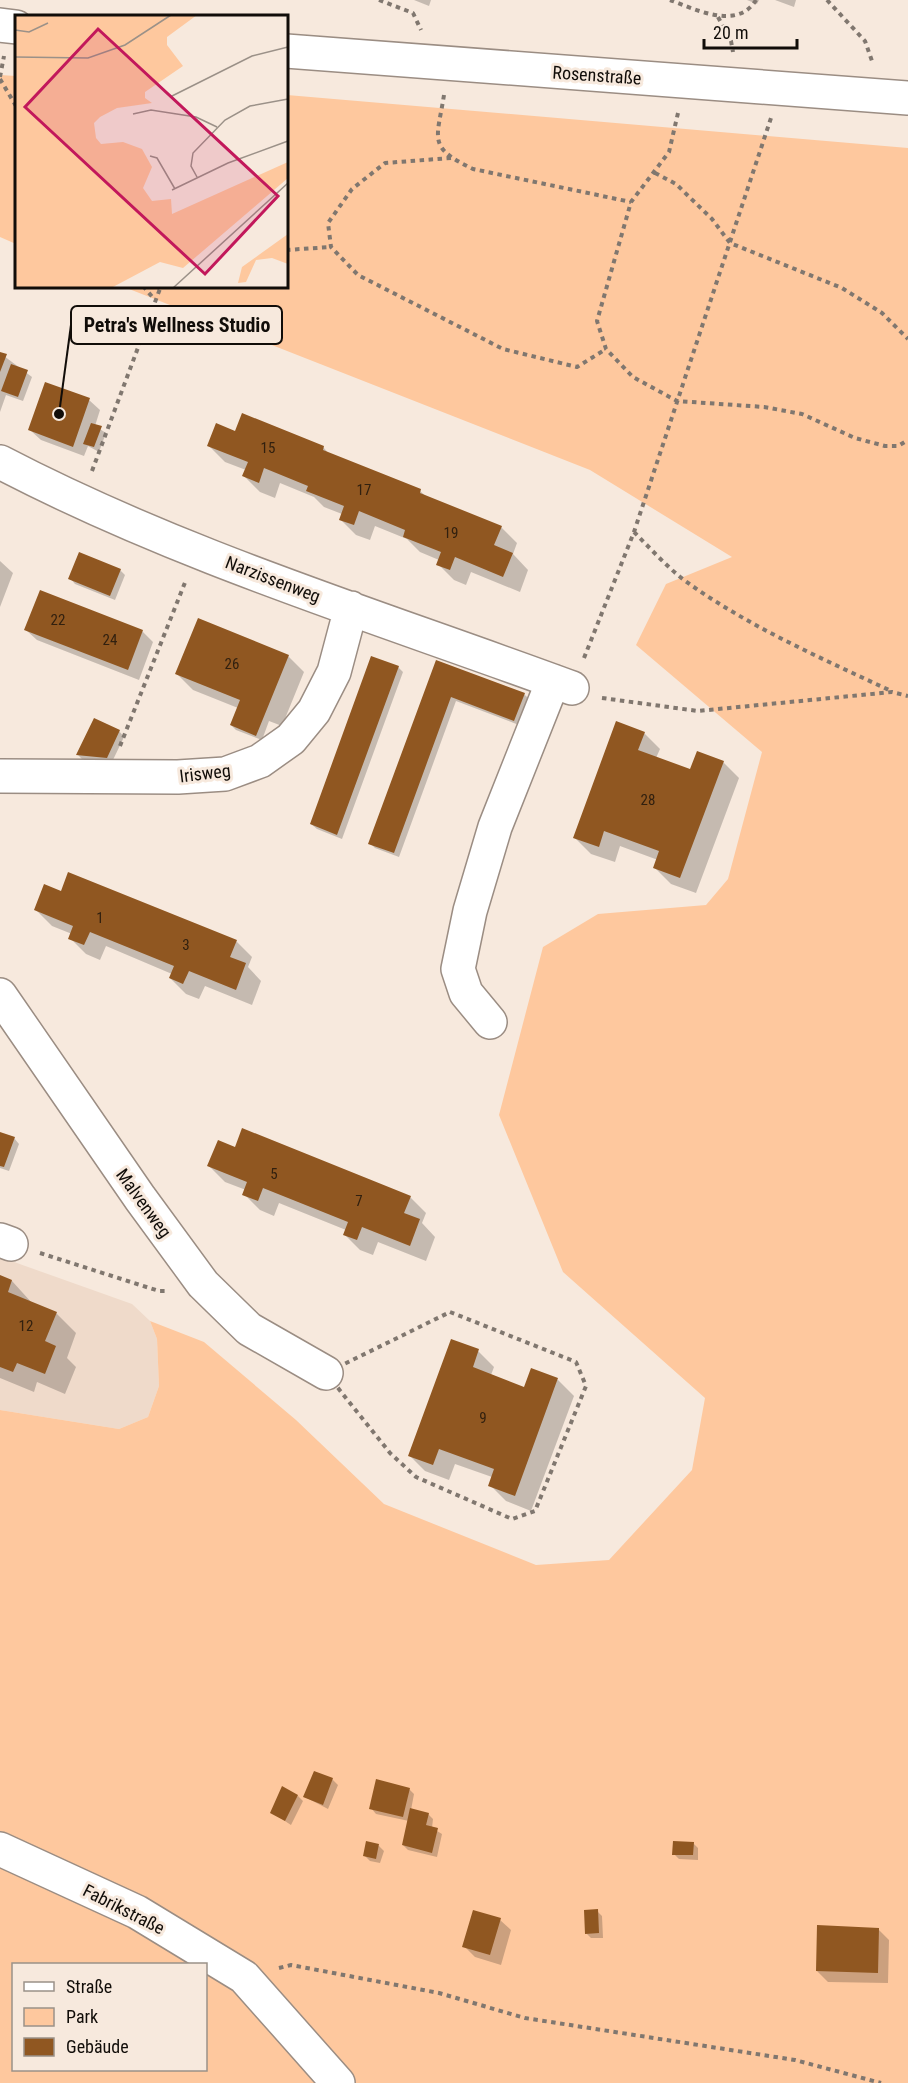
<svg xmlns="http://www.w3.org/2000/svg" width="908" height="2083" font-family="'Roboto Condensed',sans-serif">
<rect width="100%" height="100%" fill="#f7e9dd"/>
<path fill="#efdaca" d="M0,1257L132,1304L150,1321L157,1339L159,1386L148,1417L119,1429L0,1410Z"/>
<path fill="#fec89e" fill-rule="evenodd" d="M0,75L16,76V244L0,237Z
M287,95L908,148V2083H0V1410L119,1429L148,1417L159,1386L157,1339L150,1321L204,1342L296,1420L384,1504L536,1565L609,1560L692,1470L705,1398L563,1272L499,1115L543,947L598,914L706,905L728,879L762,752L636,645L666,584L732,557L590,470L124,287L286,286ZM14,1964H206V2070H14Z"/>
<path fill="#0003" d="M414,0H431L429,6Z
M747,0H759L757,4Z
M775,0H796L794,7Z
M0,353L32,377L23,401L6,395L0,412Z
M89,400L100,410L95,426L106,433L99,452L88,446L84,456L41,440L30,430Z
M236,433L323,447L330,455L420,491L428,498L501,527L517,543L513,554L528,570L520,592L471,572L466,585L454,580L438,564L439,560L420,552L407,539L375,526L370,540L356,535L340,519L342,514L324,507L314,497L280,483L275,498L260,492L244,476L246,470L225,462L209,446Z
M0,561L13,573L0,607Z
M120,570L125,575L115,600L75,584L70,578Z
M26,630L142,631L153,642L139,680L37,640Z
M288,656L304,672L282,726L269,721L262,740L236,730L231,725L238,708L193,690L177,674Z
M437,661L524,694L529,699L519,725L456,701L399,857L375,848L370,843Z
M398,667L403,672L342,839L317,829L311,824Z
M119,731L124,737L112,762L83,760L78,755Z
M644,733L660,749L656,758L691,771L723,762L739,778L696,893L671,884L655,868L658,860L620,846L615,862L591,854L575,838Z
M61,893L236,941L252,957L248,967L261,981L252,1005L205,986L199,999L186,994L170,978L172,974L106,946L100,960L86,954L70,938L72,934L52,926L36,910Z
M0,1134L14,1138L19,1144L9,1171L0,1168Z
M235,1149L410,1197L426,1213L422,1223L435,1237L426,1261L378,1242L373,1255L360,1250L344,1234L346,1230L279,1203L274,1216L260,1210L244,1194L246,1190L225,1182L209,1166Z
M0,1276L12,1281L32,1303L56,1313L76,1333L67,1358L76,1367L65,1394L37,1382L34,1392L0,1378Z
M452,1341L478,1351L494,1367L491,1375L525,1389L532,1370L558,1380L574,1396L531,1511L506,1501L490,1485L492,1477L455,1464L449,1480L425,1471L409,1455Z
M332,1779L338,1785L328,1809L305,1797Z
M409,1789L414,1794L411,1810L428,1814L433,1819L432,1828L442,1834L437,1857L408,1850L403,1845L409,1821L376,1814L371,1808Z
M298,1796L303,1801L291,1825L271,1812Z
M367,1843L379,1846L384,1851L380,1863L370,1861L365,1856Z
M693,1843L698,1848V1860L679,1859L674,1854Z
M597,1911L602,1916L603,1938H591L586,1933Z
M500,1920L511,1930L501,1965L475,1957L464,1946Z
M878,1929L889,1940L888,1983L828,1982L817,1971Z"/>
<path fill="#905721" d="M0,352L7,354L0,372Z
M11,364L28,370L18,397L1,391Z
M45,382L90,398L73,447L28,430Z
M242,413L324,446L323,450L421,489L420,493L502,526L494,545L513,553L503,577L455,557L450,570L436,565L441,552L403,537L405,530L359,511L354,525L339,520L344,506L306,491L308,486L264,468L259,483L242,476L248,462L207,446L216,423L235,431Z
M91,423L102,426L94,447L83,444Z
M79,552L121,569L110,596L68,579Z
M40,590L143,630L128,670L24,630Z
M198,618L289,655L256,736L230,725L240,700L175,674Z
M371,656L399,666L337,835L310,824Z
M436,660L525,693L514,721L451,697L394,853L368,844Z
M94,718L120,730L107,758L76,755Z
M616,721L645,732L638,750L690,769L697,751L724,761L680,878L653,868L659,851L604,831L599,847L573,838Z
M68,872L237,940L230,957L246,963L236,990L189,971L183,984L169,978L174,966L90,932L84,945L68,939L73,926L34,910L44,884L61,891Z
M242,1128L411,1196L404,1213L420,1219L410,1246L362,1227L357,1240L343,1235L348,1222L263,1188L258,1201L242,1195L247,1182L207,1166L218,1140L235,1147Z
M0,1132L15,1137L4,1167L0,1166Z
M0,1275L12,1280L8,1292L57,1312L45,1341L56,1346L45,1374L17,1363L13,1372L0,1367Z
M451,1339L479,1349L473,1367L524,1387L531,1368L558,1378L515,1496L488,1486L494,1469L439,1449L433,1465L408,1456Z
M314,1771L333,1778L323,1805L303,1797Z
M376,1779L410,1788L403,1817L369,1809Z
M282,1786L298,1795L285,1821L270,1813Z
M410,1808L429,1813L426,1825L438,1828L432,1853L402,1845Z
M366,1841L379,1844L376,1859L363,1856Z
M673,1841L694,1842L693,1855H672Z
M598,1909L599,1933L585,1934L584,1910Z
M473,1910L501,1918L490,1955L462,1947Z
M817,1925L879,1928L878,1973L816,1971Z"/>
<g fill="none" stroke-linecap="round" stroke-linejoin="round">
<g stroke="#9b8d83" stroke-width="36">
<path id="minor" d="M0,25L16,27
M286,51L908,98
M0,462C182,557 380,617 572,688
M0,776L178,777L225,774L260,761L291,739L314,711L334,672L351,608
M0,995L140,1198L203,1284L249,1329L326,1373
M490,1022L466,993L458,969L470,911L495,827L553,681
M0,1240L11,1244
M0,1849L137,1912L244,1977L338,2083"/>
</g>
<path stroke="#80776f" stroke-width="4" stroke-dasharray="4.5 4.5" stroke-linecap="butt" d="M379,0L413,13L421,30
M670,0C695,9 737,31 756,0
M827,0L865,41L873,64
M718,17L731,41L733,52
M0,77L4,56
M0,79L16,106
M444,95C437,140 427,147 473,169L631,202
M678,113L669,152L631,202L597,321L606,349L633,377L677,401L764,407L802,414L855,438L885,446H898L908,440
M451,158L385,163L352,189L328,223L331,247L358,275L503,349L577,367L606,349
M655,173L676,184L712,219L730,243L842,288L882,313L908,339
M286,250L331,247
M143,286L155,300
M92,471L161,286
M634,532C650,548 666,566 684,580C747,626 821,658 891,691
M584,658L634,532L771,118
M602,698L698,711L892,692L908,696
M120,746L186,580
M40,1253L159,1291H167
M450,1312L576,1362L586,1386L535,1511L512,1519L416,1477L390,1453L326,1373Z
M279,1968L291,1965L439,1993L525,2018L795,2060L881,2083"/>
<use href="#minor" stroke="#fff" stroke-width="33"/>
</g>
<g text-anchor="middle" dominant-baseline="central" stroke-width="6" stroke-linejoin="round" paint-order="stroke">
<g font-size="15" fill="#31200f">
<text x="268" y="448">15</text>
<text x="364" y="490">17</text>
<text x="451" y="533">19</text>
<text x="58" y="620">22</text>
<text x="110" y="640">24</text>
<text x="232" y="664">26</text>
<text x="648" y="800">28</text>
<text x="100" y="918">1</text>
<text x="186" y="945">3</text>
<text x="274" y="1174">5</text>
<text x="359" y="1201">7</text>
<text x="26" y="1326">12</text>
<text x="483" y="1418">9</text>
</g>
<g font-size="18" fill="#110d09" stroke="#f7e9dd">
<text transform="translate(597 75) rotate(4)">Rosenstraße</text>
<text transform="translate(273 579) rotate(21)">Narzissenweg</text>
<text transform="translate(205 773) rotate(-7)">Irisweg</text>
<text transform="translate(144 1203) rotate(54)">Malvenweg</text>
<text transform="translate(124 1909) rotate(27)">Fabrikstraße</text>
</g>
</g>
<g transform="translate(15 15)">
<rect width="273" height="273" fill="#f7e9dd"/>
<path d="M0,0H182L152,22V30L168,51L130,77V83L137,88L102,93L85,102L79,108L81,123L86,129L108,127L127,134L137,152L128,173L137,186L156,184L157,199L273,147V163L168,253L145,247L96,273H0ZM273,219V249L257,243L241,245L231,267L223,268L227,252Z" fill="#fec89e"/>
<path fill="none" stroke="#9b9188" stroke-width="1.5" d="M0,15L14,17L33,8M0,42L73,43L110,30L156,0M155,82L237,41L273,32M118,99L136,95L181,102L202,112M135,141L142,143L160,174M182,162L176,151L178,138L210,105L235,91L273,84M157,175L213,148L273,126M158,273L273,168"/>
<path fill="#c2185b" fill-opacity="0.15" stroke="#c2185b" stroke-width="3" d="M83,14L263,181L190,259L10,92Z"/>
<rect width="273" height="273" fill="none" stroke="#110d09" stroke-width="3"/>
</g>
<path fill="none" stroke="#110d09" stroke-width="2" d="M59 414L71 325"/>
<circle fill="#110d09" stroke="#f7e9dd" stroke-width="2" cx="59" cy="414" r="6"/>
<rect fill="#f7e9dd" stroke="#110d09" stroke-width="2" x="71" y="306" width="211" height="38" rx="6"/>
<g font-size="20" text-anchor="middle" font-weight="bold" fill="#110d09">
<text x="177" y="332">Petra's Wellness Studio</text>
</g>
<rect x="12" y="1963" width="195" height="108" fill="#f7e9dd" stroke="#9b9188" stroke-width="1.5"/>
<rect x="24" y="1982" width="30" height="9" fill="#ffffff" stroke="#9b9188" stroke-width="1.5"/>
<text x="66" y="1993" font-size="18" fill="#110d09">Straße</text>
<rect x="24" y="2008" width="30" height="18" fill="#fec89e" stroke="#9b9188" stroke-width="1.5"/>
<text x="66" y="2023" font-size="18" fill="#110d09">Park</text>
<rect x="24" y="2038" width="30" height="18" fill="#905721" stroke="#9b9188" stroke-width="1.5"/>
<text x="66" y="2053" font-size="18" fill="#110d09">Gebäude</text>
<path d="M704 39v9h93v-9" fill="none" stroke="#110d09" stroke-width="3"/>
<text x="713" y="39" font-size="18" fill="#110d09" stroke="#f7e9dd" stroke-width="4.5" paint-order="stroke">20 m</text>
</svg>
